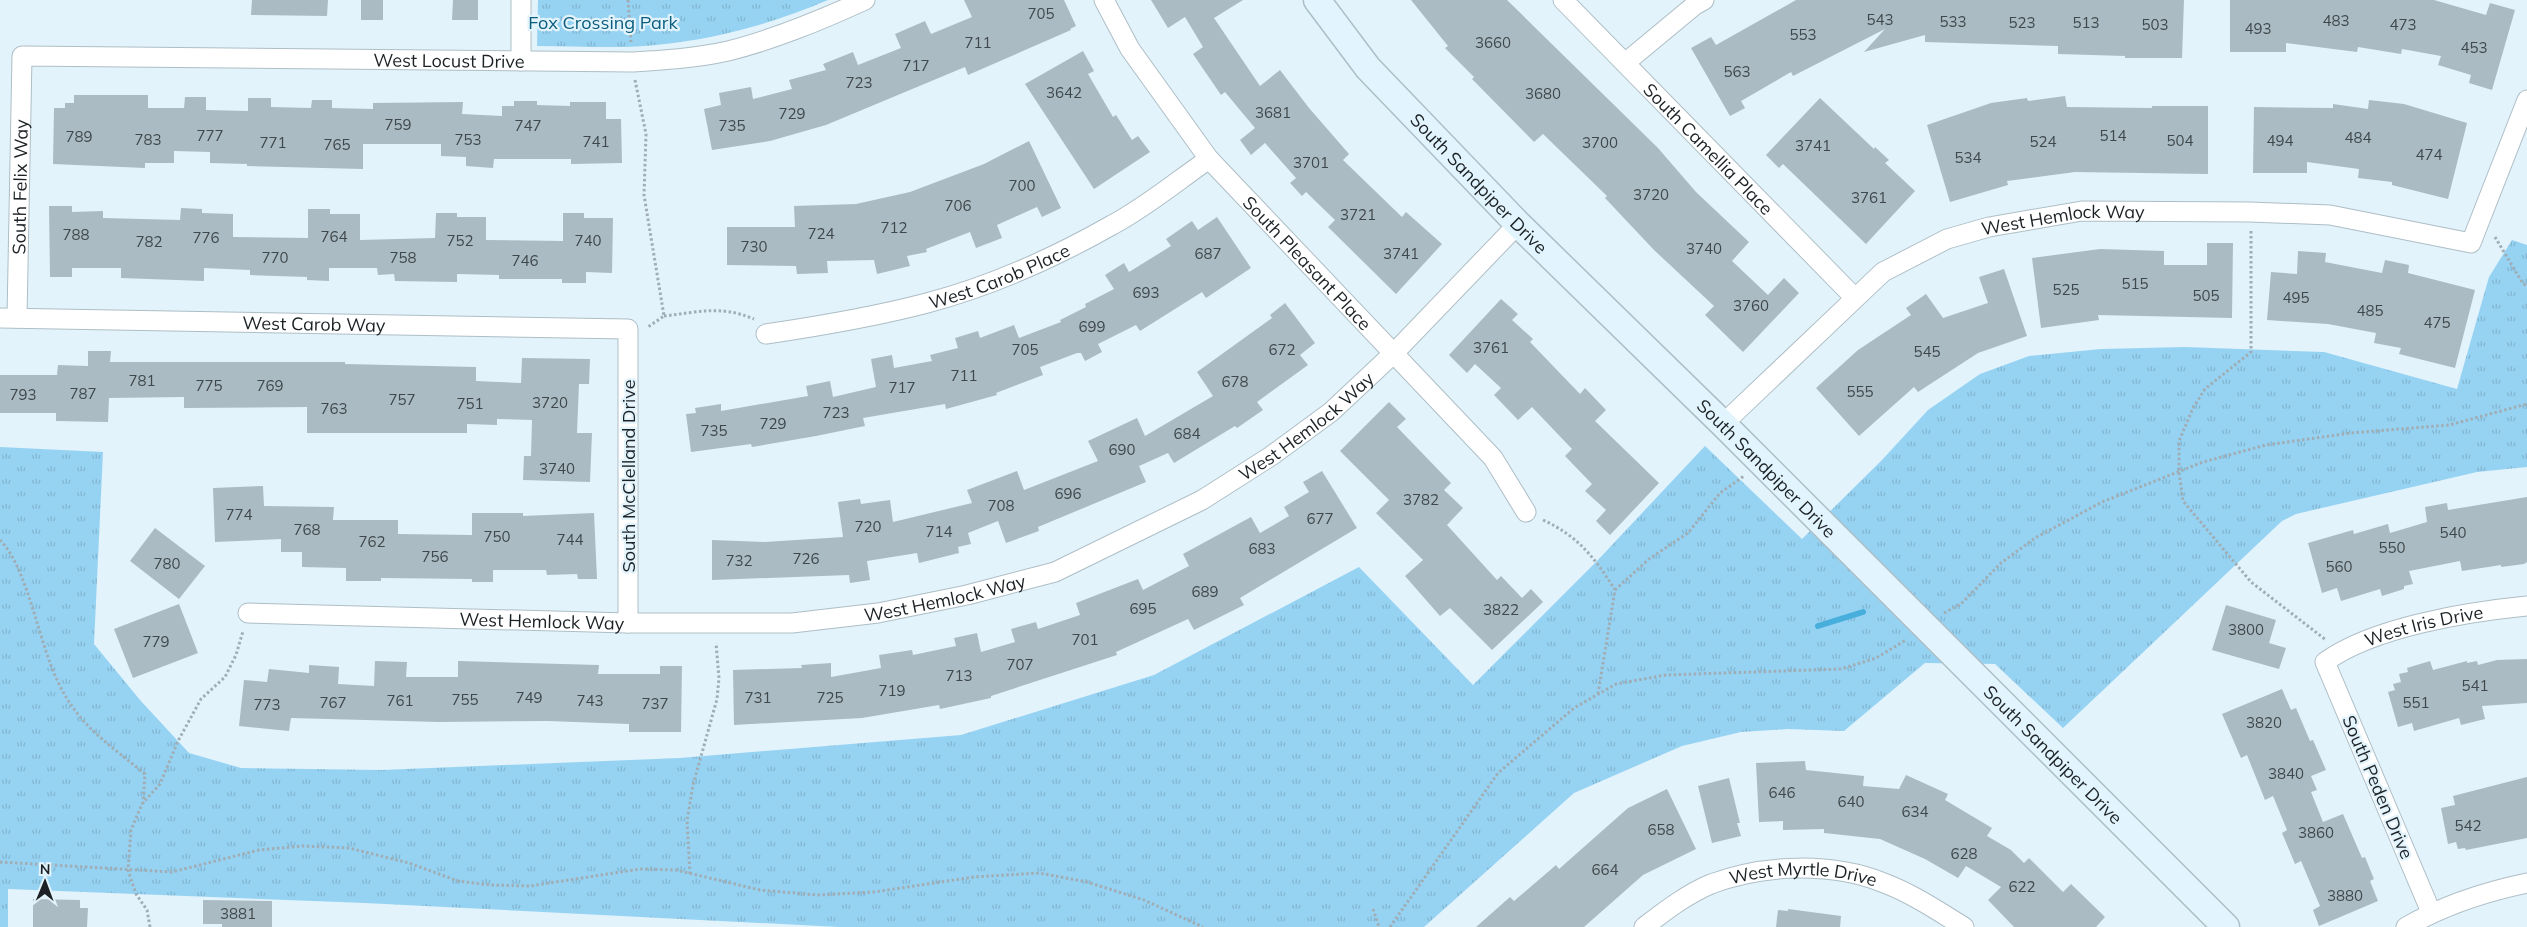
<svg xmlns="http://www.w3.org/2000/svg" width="2527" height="927" font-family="Mulish,sans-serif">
<defs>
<pattern id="park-tufts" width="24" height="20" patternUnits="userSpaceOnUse" patternTransform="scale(1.25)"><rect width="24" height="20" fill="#96d3f3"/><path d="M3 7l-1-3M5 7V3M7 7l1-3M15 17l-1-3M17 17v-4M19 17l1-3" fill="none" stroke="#81b5d0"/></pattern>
</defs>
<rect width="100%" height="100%" fill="#e2f3fc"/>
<path fill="url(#park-tufts)" d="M538,0H828C772,24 716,39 656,45C617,49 576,46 537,46Z
M2512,240L2527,245V467L2477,472L2296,514L2282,521L2063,728L1995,664L1925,663L1844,731L1788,729L1741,732L1682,746L1574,793L1424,927H839L365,903L8,889V927H0V447L103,452L94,644L140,700L189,753L241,768L382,770L680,758L961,735L1154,675L1359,567L1473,685L1597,561L1705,446L1802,539L1882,460L1928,410L1980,374L2029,356L2101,349L2185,347L2324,352L2457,389L2489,277Z"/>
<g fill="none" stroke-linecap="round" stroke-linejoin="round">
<path stroke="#48afdc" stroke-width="6" d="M1818,626L1863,612"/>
</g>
<path fill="#abbbc3" d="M252,0H328L327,16L251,15Z
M361,0H383V20H361Z
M453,0H478V20H452Z
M964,0H1064L1076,26L1070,29L1071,30L968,75L965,67L826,125L770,141L712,150L704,109L721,105L719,93L751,87L753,99L792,89L789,80L826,70L823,64L853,52L858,65L901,48L895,34L925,21L931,34L972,17Z
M1151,0H1243L1214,18L1260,86L1280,70L1309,108L1349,154L1343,160L1402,217L1406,212L1442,244L1396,294L1328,227L1335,220L1306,192L1302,196L1290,183L1296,178L1265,143L1251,155L1240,140L1255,128L1225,92L1221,95L1193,54L1203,47L1185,17L1168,28Z
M1411,0H1507L1658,148L1696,192L1749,242L1732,261L1768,295L1784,278L1799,293L1743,352L1705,315L1714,306L1654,250L1605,198L1607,196L1543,134L1534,142L1472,79L1474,77L1445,48L1448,46Z
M1796,0H2184L2182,58H2125V56L2058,54V46L1925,42V35L1864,52L1885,29L1793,76L1791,72L1741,101L1745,108L1730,116L1691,48L1711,37L1716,45Z
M2230,0H2434L2486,15L2490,3L2515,10L2492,90L2469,83L2471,75L2438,65L2441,56L2402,49L2401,54L2358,47L2357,52L2286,43V52H2230Z
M1083,51L1094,71L1088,74L1113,117L1116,115L1132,140L1138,136L1150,152L1094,189L1025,84Z
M74,95H148V108H184L185,97H206V110L248,111V98H271V107L311,108L312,100H332V108L373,109V103L463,102L462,114L502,116V106H514V101H537V105L570,106V102H606V119H621L622,163L571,164V159H494L493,168L466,166V157L441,156V144H363V169L247,166V164L210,163V152L174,151V163H145V168L53,164L54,108H65V103H74Z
M2065,96L2067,107L2152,108V106H2208V174L2075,172L2007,181L2008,185L1950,202L1927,125L1991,103L2027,98L2028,101Z
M1820,98L1874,149L1875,147L1889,160L1885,163L1915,191L1866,244L1783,164L1779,168L1766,155Z
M2369,100L2404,104L2467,123L2448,199L2392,185V182L2358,178L2359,169L2307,162V173H2253L2254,107L2333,108V104L2368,109Z
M1029,141L1061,208L1042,217L1037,207L997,225L1002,238L976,248L970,232L926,249L927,252L907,256L910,266L877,274L874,260L827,261L828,273L797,274L796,266L727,265V227H795L794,206L856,204L910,192L984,164Z
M49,206H72V212L103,211V218L180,220L181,208L202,209V213L233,214V237L308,238V209H330V214H360V240L435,238L436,213H457V217H486V240L563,241V213H584V218H613L612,273L586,272V283H562V279H499V275L457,274V282L395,281L394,274L378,275L377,268H329V281L307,280V277L250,275V270L204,268V281L121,278V268H72V277H50Z
M1217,217L1251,268L1206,298L1202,292L1140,331L1136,325L1098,344L1102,352L1085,361L1081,353H1077L1040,367L1043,375L996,393L997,395L946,409L945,404L863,418L865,426L816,436L752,447L751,444L691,452L686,414L696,413L695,408L721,404V411L808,396L806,386L830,381L833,397L876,387L871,359L892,355L894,368L932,361L930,355L958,348L955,338L978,331L980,338L1014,325L1019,338L1061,322L1060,320L1086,307L1085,304L1114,289L1105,275L1124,263L1129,272L1171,246L1166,239L1192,221L1198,230Z
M2207,243H2233L2232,318L2098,315L2099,320L2041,328L2032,258L2100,249L2164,251V265H2207Z
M2298,251L2326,253L2325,262L2382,273L2385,260L2409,265L2408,273L2475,290L2455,368L2399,354L2401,348L2374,343L2376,333L2328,324L2267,320L2271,272L2297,274Z
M2004,269L2027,336L1978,353L1918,392L1914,387L1859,436L1816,388L1858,350L1911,315L1906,308L1926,294L1943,318L1988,303L1979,277Z
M1501,299L1518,314L1512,320L1533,339L1530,342L1580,394L1585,388L1606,410L1595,421L1659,483L1610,535L1596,521L1606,510L1585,491L1592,484L1565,456L1572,449L1532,407L1518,420L1494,395L1501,388L1475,364L1467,373L1449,355Z
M1285,303L1315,343L1300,355L1308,365L1257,402L1263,410L1237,428L1235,426L1174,463L1168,453L1139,466L1146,482L1038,527L1039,531L1006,543L998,521L968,533L971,544L958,547L959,553L919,563L917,553L867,561L870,580L850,583L849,575L712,580V540L765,542L843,537L838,502L860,499L861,504L890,500L893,522L972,503L967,490L1017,471L1024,490L1098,461L1088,441L1137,418L1145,436L1213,396L1197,372L1272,318L1270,315Z
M88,351H111L110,362H345V364L476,367V381L521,383L522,358L590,359L589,384H579L577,433H592L590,482L523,480L524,456H531L532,420L497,419V425L467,424V433H307V407L184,408V397L109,398L108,422L56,421V413H0V375H57L58,365L88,366Z
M1389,402L1406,419L1397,427L1451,483L1444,490L1463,508L1447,525L1497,580L1501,576L1522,598L1531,589L1543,602L1492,650L1450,608L1440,616L1405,576L1423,560L1376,513L1389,500L1340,451Z
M1322,471L1357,528L1240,598L1244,605L1194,630L1188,619L1116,652L1117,655L991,696V698L940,709L939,705L862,718L734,725L733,670L802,668L801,665L831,663V677L881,668L879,655L912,650L913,655L956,646L954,638L977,633L981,652L1015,642L1011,629L1036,622L1038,629L1080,615L1076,603L1138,579L1143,590L1189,566L1183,554L1251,517L1260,533L1289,516L1284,507L1309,492L1303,482Z
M263,486L264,506L334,507L333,520H398V534L472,535V513H523V516L594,513L597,579H578L577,574L547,575L546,570H493V582H472V579L381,578V581H346V568L302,567V552H281V539L215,542L213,488Z
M2527,497V562L2524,564L2501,567V565L2462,571L2460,561L2409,571L2413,584L2404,586V589L2382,596L2380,589L2341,601L2337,588L2322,593L2308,543L2353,530L2354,534L2388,524L2390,533L2427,522L2425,507L2447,503L2448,510Z
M155,528L205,566L179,599L130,561Z
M179,604L198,653L133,678L114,629Z
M2226,605L2276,620L2269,643L2286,648L2279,669L2212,650Z
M2527,659V703L2482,706L2485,719L2461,725L2459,718L2414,731L2412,723L2398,727L2388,692L2395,690L2393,684L2401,682L2399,674L2408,672L2407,668L2430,661L2433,670L2467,661V663L2477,661L2478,665L2497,660Z
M375,661L407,662L406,677H458V661L599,665L598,674H660V666H682L681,732H629V724L548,721L439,722L291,718L289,731L239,726L244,680L267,682L269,669L309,673V665L339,667L338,684L374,686Z
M2282,689L2291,710L2296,708L2310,741L2313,740L2326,770L2311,776L2317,790L2311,792L2323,822L2343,814L2362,858L2365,857L2374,879L2370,881L2378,901L2319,926L2313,910L2320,906L2301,861L2295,864L2282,833L2287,830L2273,796L2265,800L2247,755L2241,758L2222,714Z
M1805,761L1806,770L1864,776L1863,786L1899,789L1906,775L1948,794L1945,800L1992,828L1987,836L2011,850L2024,863L2029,858L2063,892L2071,884L2105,917L2096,927H2014L1988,900L2001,887L1966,866L1958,878L1925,859L1880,839L1824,833V829L1783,830V821L1759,822L1756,763Z
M2527,777V838L2466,850L2465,848L2458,849L2456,842L2448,844L2441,808L2455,805L2453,796Z
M1729,778L1740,823H1737L1741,836L1712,843L1698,786Z
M1667,789L1696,849L1643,875L1584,927H1476L1510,897L1514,901L1556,865L1559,869L1628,808Z
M33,899L80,900V908H88L87,927H33Z
M203,900L272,901V927H222V924H203Z
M1788,909L1841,916L1840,927H1776L1778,910L1788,911Z"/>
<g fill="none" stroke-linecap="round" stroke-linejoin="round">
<g stroke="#aebec6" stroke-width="21">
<g id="street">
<path d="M521,0V61"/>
<path id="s1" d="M1104,0L1130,49L1209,159L1493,458L1526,512"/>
<path id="s2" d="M1563,0L1854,297"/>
<path d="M1625,63L1695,5L1704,0"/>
<path id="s3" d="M0,318L628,329V623"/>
<path id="s4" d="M17,318L22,56L633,62C665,60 697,58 728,51C776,39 821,20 865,0"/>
<path id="s5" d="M766,334C820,326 874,317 927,303C991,286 1054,258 1112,225C1146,207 1177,181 1209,159"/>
<path id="s6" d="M1723,424L1883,272L1947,239L1989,227L2082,211L2250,212L2330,215L2471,243L2527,100"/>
<path id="s7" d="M248,613L628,623H792L878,613L967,595L1055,572L1202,500L1271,456L1331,412L1395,352L1518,224"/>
<path id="s8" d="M2431,912L2325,662C2373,627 2467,612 2527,606"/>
<path id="s9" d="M1644,927C1665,911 1687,894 1711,884C1764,864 1832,862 1884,883C1913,894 1938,911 1964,927"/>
<path d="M2406,927C2444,905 2484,892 2527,883"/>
</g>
</g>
<g stroke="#aebec6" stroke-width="29">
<g id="secondary">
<path id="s10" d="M1317,0L1368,68L1518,224L1723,424L2226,927"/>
</g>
</g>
<path stroke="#a0adb4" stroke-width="3" stroke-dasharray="2.5 2.5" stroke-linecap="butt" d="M628,0L631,42
M635,80L646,134L644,195L664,316L648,327
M2251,231V352L2205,389L2193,408L2179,441V472L2183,501L2251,582L2326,640
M2495,237L2522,282L2527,287
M664,316C700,312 720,305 754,319
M1543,520C1578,536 1595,558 1615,590L1598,694
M0,540C28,568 39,645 59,684C79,726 110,745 145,774L143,803
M1615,590L1649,559L1688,533L1720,493L1744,476
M1944,613L1961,604L2001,563L2035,538L2102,502L2203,462L2266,445L2351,433L2449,425L2527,404
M0,862L172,872L259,850L302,846L349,848L409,863L458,881L490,885L530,886L640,869L676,870L760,890L817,895L874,892L974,877L1039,873L1087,882L1144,900L1203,927
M690,874L687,821L693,785L717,699L719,678L716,643
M1373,909L1379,927
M150,927L147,910L136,894L128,870L131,830L142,804L160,784L178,741L201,699L225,677L236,655L243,631
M1390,927L1498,773L1574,708L1616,684L1666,675L1841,669L1876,658L1906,640"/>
<use href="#street" stroke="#fff" stroke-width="19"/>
<use href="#secondary" stroke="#e2f4fd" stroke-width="26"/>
</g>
<g text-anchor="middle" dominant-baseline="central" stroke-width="4.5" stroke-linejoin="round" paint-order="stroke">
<g font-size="15" fill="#3f484c">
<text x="1041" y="13">705</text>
<text x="1880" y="19">543</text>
<text x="2336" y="20">483</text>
<text x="1953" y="21">533</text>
<text x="2022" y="22">523</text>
<text x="2086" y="22">513</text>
<text x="2155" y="24">503</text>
<text x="2403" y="24">473</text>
<text x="2258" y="28">493</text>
<text x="1803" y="34">553</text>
<text x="978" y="42">711</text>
<text x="1493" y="42">3660</text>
<text x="2474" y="47">453</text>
<text x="916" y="65">717</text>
<text x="1737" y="71">563</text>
<text x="859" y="82">723</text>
<text x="1064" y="92">3642</text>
<text x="1543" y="93">3680</text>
<text x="1273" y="112">3681</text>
<text x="792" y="113">729</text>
<text x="398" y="124">759</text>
<text x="528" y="125">747</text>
<text x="732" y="125">735</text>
<text x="210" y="135">777</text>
<text x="2113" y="135">514</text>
<text x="79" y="136">789</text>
<text x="2358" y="137">484</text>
<text x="148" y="139">783</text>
<text x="468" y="139">753</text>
<text x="2180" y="140">504</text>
<text x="2280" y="140">494</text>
<text x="596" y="141">741</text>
<text x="2043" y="141">524</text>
<text x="273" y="142">771</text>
<text x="1600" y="142">3700</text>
<text x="337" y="144">765</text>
<text x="1813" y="145">3741</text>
<text x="2429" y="154">474</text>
<text x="1968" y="157">534</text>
<text x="1311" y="162">3701</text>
<text x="1022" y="185">700</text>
<text x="1651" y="194">3720</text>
<text x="1869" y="197">3761</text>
<text x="958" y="205">706</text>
<text x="1358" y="214">3721</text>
<text x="894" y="227">712</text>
<text x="821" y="233">724</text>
<text x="76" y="234">788</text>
<text x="334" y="236">764</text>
<text x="206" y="237">776</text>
<text x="460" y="240">752</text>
<text x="588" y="240">740</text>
<text x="149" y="241">782</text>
<text x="754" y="246">730</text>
<text x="1704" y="248">3740</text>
<text x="1208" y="253">687</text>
<text x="1401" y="253">3741</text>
<text x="275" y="257">770</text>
<text x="403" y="257">758</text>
<text x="525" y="260">746</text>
<text x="2135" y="283">515</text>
<text x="2066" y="289">525</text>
<text x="1146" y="292">693</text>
<text x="2206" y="295">505</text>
<text x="2296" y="297">495</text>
<text x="1751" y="305">3760</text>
<text x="2370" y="310">485</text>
<text x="2437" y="322">475</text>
<text x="1092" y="326">699</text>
<text x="1491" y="347">3761</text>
<text x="1025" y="349">705</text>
<text x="1282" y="349">672</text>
<text x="1927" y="351">545</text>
<text x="964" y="375">711</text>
<text x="142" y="380">781</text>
<text x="1235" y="381">678</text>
<text x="209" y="385">775</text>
<text x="270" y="385">769</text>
<text x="902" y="387">717</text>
<text x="1860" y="391">555</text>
<text x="83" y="393">787</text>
<text x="23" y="394">793</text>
<text x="402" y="399">757</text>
<text x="550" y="402">3720</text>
<text x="470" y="403">751</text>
<text x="334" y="408">763</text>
<text x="836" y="412">723</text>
<text x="773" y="423">729</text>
<text x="714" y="430">735</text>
<text x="1187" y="433">684</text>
<text x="1122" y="449">690</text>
<text x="557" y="468">3740</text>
<text x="1068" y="493">696</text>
<text x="1421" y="499">3782</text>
<text x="1001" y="505">708</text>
<text x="239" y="514">774</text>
<text x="1320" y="518">677</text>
<text x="868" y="526">720</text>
<text x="307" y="529">768</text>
<text x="939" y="531">714</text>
<text x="2453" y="532">540</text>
<text x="497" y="536">750</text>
<text x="570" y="539">744</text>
<text x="372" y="541">762</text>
<text x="2392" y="547">550</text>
<text x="1262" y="548">683</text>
<text x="435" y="556">756</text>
<text x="806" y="558">726</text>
<text x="739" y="560">732</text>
<text x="167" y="563">780</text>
<text x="2339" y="566">560</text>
<text x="1205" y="591">689</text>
<text x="1143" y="608">695</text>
<text x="1501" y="609">3822</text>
<text x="2246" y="629">3800</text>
<text x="1085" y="639">701</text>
<text x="156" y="641">779</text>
<text x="1020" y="664">707</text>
<text x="959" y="675">713</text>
<text x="2475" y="685">541</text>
<text x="892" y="690">719</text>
<text x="529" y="697">749</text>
<text x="758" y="697">731</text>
<text x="830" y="697">725</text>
<text x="465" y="699">755</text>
<text x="400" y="700">761</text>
<text x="590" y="700">743</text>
<text x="333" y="702">767</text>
<text x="2416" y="702">551</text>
<text x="655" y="703">737</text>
<text x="267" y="704">773</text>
<text x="2264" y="722">3820</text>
<text x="2286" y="773">3840</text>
<text x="1782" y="792">646</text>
<text x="1851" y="801">640</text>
<text x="1915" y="811">634</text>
<text x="2468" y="825">542</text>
<text x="1661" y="829">658</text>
<text x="2316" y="832">3860</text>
<text x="1964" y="853">628</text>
<text x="1605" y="869">664</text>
<text x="2022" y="886">622</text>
<text x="2345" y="895">3880</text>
<text x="238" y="913">3881</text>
</g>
<g font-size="18" fill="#0a5d7d" stroke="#e2f3fc">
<text x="603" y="22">Fox Crossing Park</text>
</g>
<g font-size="18" fill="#1b2124" stroke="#e2f3fc">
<text stroke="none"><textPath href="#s4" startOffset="689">West Locust Drive</textPath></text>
<text stroke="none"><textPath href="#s2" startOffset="208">South Camellia Place</textPath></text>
<text stroke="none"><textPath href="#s10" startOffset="245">South Sandpiper Drive</textPath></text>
<text stroke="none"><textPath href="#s4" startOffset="131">South Felix Way</textPath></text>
<text stroke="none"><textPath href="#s6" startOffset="411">West Hemlock Way</textPath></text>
<text stroke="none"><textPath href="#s1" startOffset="334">South Pleasant Place</textPath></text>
<text stroke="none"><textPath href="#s5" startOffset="241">West Carob Place</textPath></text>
<text stroke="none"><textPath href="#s3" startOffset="314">West Carob Way</textPath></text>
<text stroke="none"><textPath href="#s7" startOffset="1104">West Hemlock Way</textPath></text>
<text stroke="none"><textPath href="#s10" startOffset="650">South Sandpiper Drive</textPath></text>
<text transform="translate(628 476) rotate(-90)">South McClelland Drive</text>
<text stroke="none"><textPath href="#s7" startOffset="699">West Hemlock Way</textPath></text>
<text stroke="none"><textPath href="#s7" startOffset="294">West Hemlock Way</textPath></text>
<text stroke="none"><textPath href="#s8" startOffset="378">West Iris Drive</textPath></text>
<text stroke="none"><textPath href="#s10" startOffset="1055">South Sandpiper Drive</textPath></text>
<text transform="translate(2378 787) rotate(67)">South Peden Drive</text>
<text stroke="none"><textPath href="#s9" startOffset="174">West Myrtle Drive</textPath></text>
</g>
</g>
<g transform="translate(45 882) rotate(1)" stroke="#e2f3fc" stroke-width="4" paint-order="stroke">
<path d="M0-4L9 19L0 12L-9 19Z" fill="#1b2124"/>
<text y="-8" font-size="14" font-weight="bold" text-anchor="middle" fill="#1b2124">N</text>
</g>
</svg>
